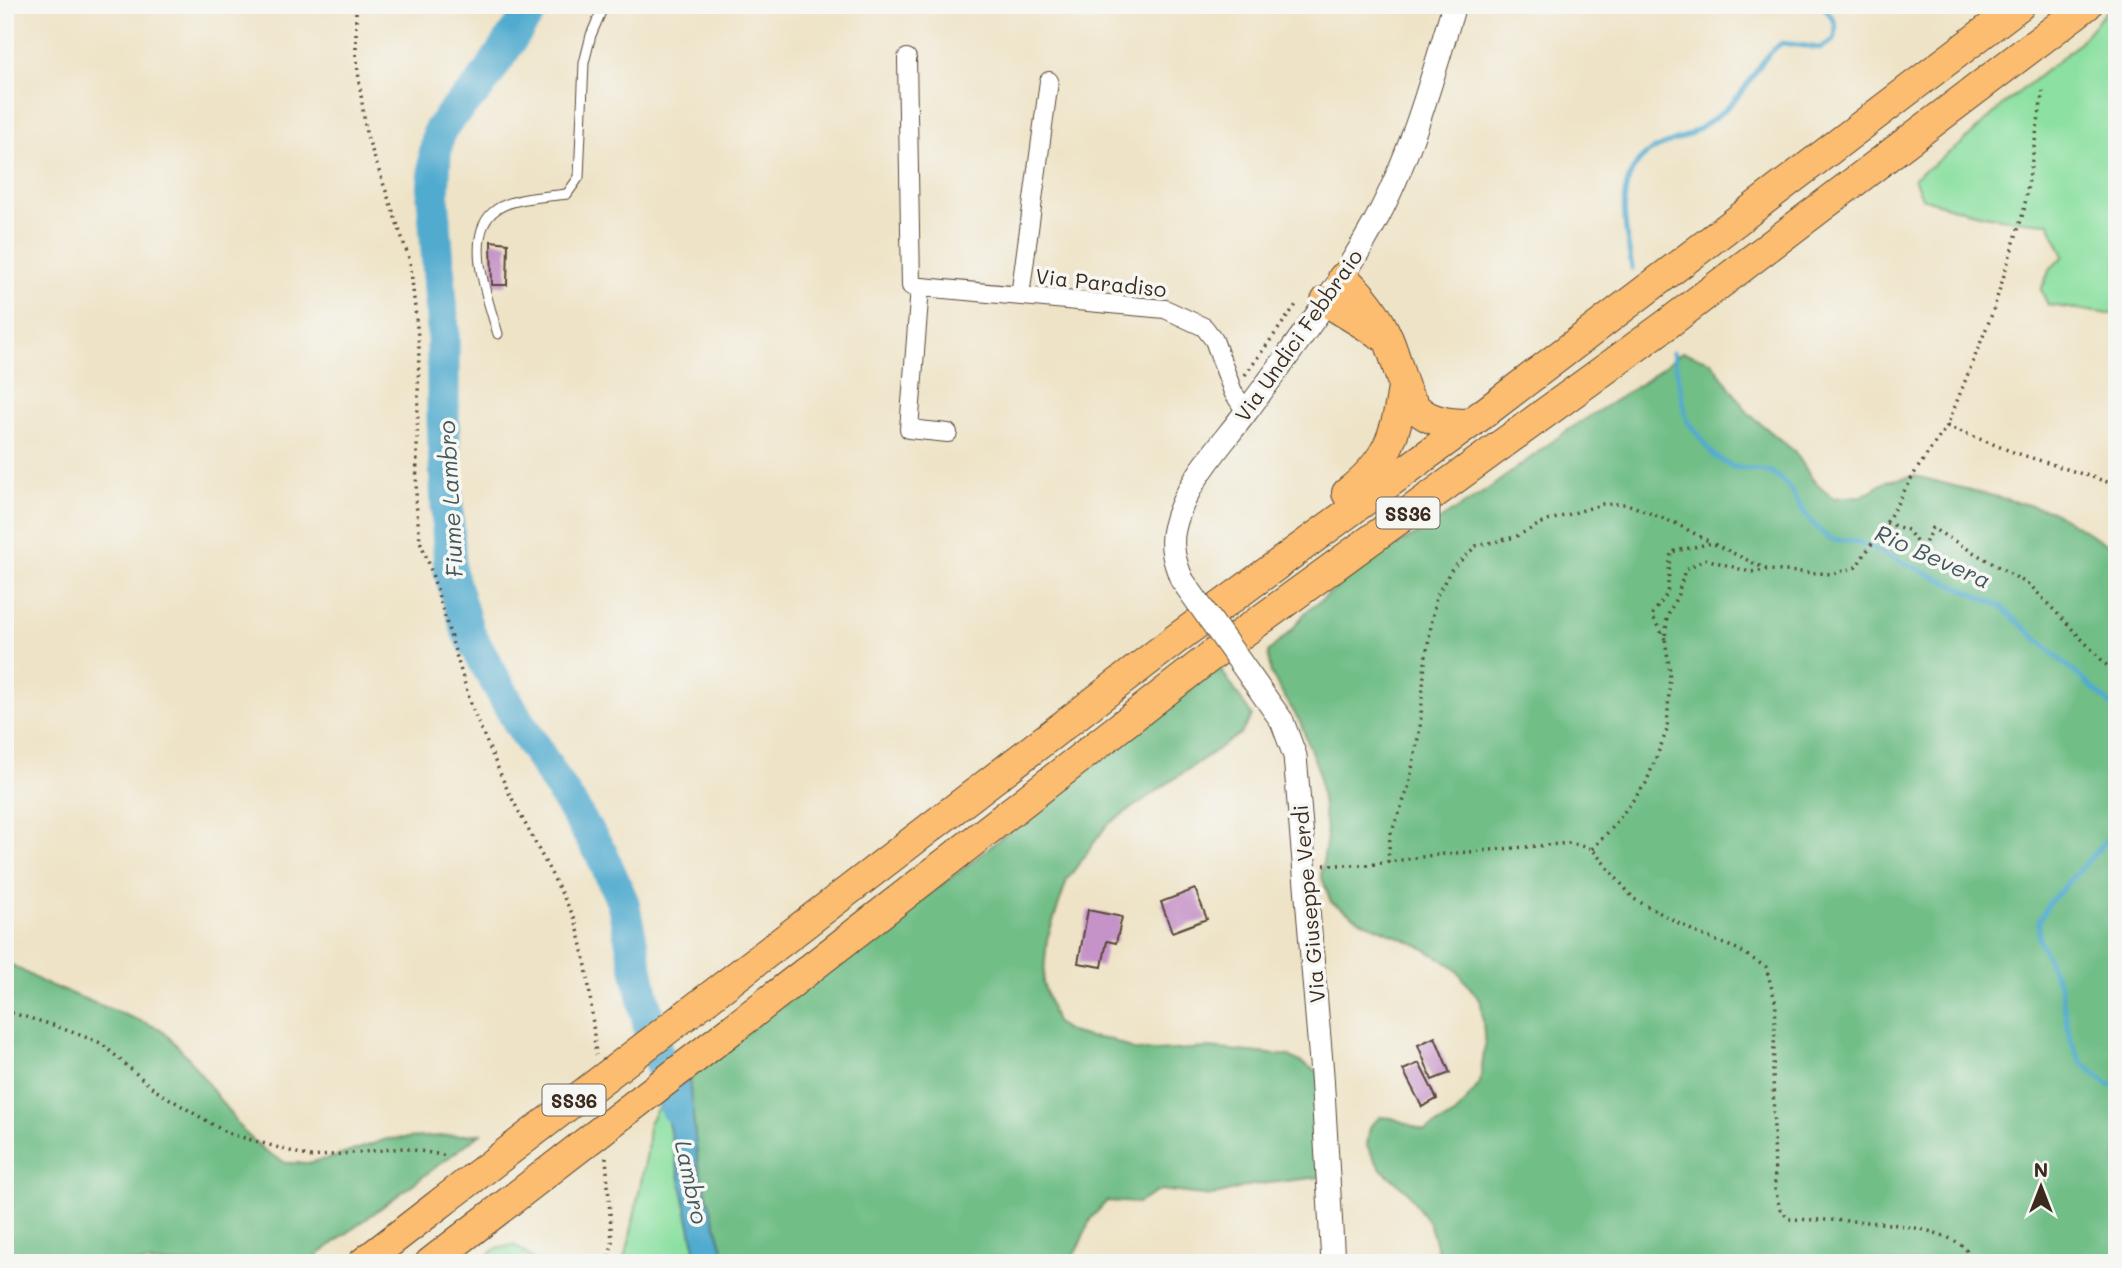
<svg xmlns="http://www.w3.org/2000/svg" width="2122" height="1268" font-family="Mali,sans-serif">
<rect width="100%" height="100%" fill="#f6f6f2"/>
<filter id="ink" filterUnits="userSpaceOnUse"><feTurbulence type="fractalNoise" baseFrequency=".0143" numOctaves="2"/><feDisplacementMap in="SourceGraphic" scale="14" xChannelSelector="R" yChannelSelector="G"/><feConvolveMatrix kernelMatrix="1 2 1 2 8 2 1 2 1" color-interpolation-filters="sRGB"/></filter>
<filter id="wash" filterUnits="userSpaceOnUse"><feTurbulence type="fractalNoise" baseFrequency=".00686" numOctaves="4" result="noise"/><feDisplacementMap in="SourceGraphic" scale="28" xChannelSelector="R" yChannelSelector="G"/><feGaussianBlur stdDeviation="1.57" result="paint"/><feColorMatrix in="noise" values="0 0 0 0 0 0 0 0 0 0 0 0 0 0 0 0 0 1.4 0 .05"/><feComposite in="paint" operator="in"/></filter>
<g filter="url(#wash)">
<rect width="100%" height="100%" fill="#eee3c6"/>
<path fill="#8ce0a1" stroke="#648560" stroke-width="2" d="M2112,5H2117V313L2109,314L2048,305L2041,290L2050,269L2064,256L2049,223C2005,221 1963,212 1922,198L1914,178L1961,144L2003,105L2075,47Z
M663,1099L698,1263H622L628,1247L647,1152L649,1123Z
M514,1245L532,1258L535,1263H479L496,1249Z"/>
<path fill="#71be87" stroke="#567452" stroke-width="2" d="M1682,352L1711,361L1749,414L1795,452L1813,480L1833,498L1862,496L1887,481L1915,476L2052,511L2117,550V1263H1441L1430,1225L1407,1191L1380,1168L1367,1146L1370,1126L1380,1117L1392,1118L1425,1131L1455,1115L1480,1083L1485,1045L1481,1002L1454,967L1418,945L1364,922L1331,902L1321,875L1327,837L1318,769L1300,722L1271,674L1268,652L1292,630L1305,613L1380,553L1416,535L1487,490L1568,430L1641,384Z
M1220,668L1252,716L1241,733L1107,825L1067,880L1047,939L1043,983L1056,1023L1070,1032L1089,1037L1112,1040L1133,1050L1156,1051L1209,1048L1289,1056L1322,1074L1328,1176L1252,1185L1212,1196L1160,1190L1138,1203L1107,1201L1091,1218L1077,1250L1067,1263H727L698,1165L689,1079L709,1061L969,864L1107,751Z
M5,961L44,983L161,1029L187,1056L244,1132L264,1150L286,1163H308L335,1157L387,1139L480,1134L307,1263H5Z"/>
<path fill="#51abcf" stroke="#466a76" stroke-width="2" d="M689,1079L698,1165L727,1263H698L663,1099Z"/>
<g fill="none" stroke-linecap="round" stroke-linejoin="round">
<path stroke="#51abcf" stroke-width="5" d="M1632,268C1626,231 1612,179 1648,153C1660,144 1675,142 1688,135C1702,127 1720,115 1731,104C1751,85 1760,57 1782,43L1820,48L1834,40C1839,23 1833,18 1822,5
M1673,353L1687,420L1714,456L1733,467L1771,472L1788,486L1809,520L1829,539L1858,542L2000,606L2117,710
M2117,829L2048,904L2039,921V939L2060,986L2070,1039L2081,1062L2109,1085L2117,1084"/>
<path stroke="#51abcf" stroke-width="33" d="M534,5L479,87L452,114L439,131L435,154L433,197L443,330V419L450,571L468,632L518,721L601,853L623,903L652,1039L676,1108"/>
</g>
<g id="blocks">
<path fill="#c693c8" d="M491,241L508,243L507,285H492Z
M1195,889L1207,919L1172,932L1161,902Z
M1088,910L1122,917L1116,943L1107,941L1102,967L1078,963Z
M1435,1037L1450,1073L1432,1080L1418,1045Z
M1419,1063L1437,1099L1422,1107L1403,1070Z"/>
</g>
</g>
<g filter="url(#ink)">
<use href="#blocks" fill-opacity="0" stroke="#564637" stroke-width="2"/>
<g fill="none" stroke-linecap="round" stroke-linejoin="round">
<g stroke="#564637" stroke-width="11">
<path id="service" d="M498,334C489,302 461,233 497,209C515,197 546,197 567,194L579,177L584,63L591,35L604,5"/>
</g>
<g stroke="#564637" stroke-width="20">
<path id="minor" d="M907,58L911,286L1165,309L1204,327L1214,340L1233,392L1246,412
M920,287L909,429L948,433
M1020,296L1049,81"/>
</g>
<g stroke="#564637" stroke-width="25">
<path id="tertiary" d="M1182,580C1175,563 1170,547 1174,529C1184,484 1220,447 1246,412C1291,351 1338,290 1374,224C1411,156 1432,79 1454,5
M1282,721L1295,756L1322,1074L1333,1263"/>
</g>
<g stroke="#564637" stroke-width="32">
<path id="trunk" d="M1343,278C1363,295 1377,314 1388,339C1408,387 1400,424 1467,424
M1326,301L1388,339
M1347,493C1387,462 1397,435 1403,386
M707,999L1176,639L1487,411L2020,5
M734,1028L1211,656L1666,325L2087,5
M363,1263L442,1202
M430,1263L470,1232"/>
</g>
<path stroke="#564637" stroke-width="3.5" stroke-dasharray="2 5" stroke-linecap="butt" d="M356,5V56L366,133L410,261L419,346L416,502L420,541L429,564L472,708L507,789L574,917C589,961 591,1009 596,1055
M1245,375L1298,302
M1947,426L2013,452L2117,485
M1886,523L1908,530L1922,550L1932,528L2031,586L2117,676
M1665,639L1652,615L1667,594L1671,552L1712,543L1768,570L1833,574L1856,567L1886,523L1917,469L1947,426L1992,314L2024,210L2043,91
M1592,849L1612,828L1646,783L1667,730L1670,672L1665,639L1667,617L1678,594L1685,570L1706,559L1750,572L1767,570
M1388,862L1390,836L1408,789L1420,728L1425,661L1436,597L1451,570L1476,546L1515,537L1544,522L1603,504H1627L1675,523L1710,542
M1324,865H1369L1434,855L1570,843L1592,849L1634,899L1699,934L1737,949L1766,967L1776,1004L1773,1070L1775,1189L1780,1209L1789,1219C1836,1221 1914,1219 1955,1241C1964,1246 1972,1256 1979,1263
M5,1011L53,1025L101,1043L155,1090L227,1133L311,1157L403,1148L448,1156
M606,1157L612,1242L608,1263"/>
<use href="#service" stroke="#fff" stroke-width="9"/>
<use href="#minor" stroke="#fff" stroke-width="18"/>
<use href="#tertiary" stroke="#fff" stroke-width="23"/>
<use href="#trunk" stroke="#fcbd6f" stroke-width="30"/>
<g stroke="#564637" stroke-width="25" stroke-linecap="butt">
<path id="tertiary-bridge" d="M1182,580L1282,721"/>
</g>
<g stroke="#564637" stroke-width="32" stroke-linecap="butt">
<path id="trunk-bridge" d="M442,1202L707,999
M470,1232L734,1028"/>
</g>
<use href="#tertiary-bridge" stroke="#fff" stroke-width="23"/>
<use href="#trunk-bridge" stroke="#fcbd6f" stroke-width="30"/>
</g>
</g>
<g text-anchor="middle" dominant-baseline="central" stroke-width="7" stroke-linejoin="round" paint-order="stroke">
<g fill="#f6f6f2" stroke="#73675e" stroke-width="2">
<rect x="1376.5" y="497.5" width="63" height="31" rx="5"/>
<rect x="542.5" y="1084.5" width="63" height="31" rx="5"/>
</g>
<g font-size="19" font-weight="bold" fill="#3b2a1e">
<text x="1408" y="513">SS36</text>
<text x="574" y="1100">SS36</text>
</g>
<g font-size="21" fill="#3b2a1e" stroke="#f6f6f2">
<text transform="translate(1101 282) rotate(6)">Via Paradiso</text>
<text transform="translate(1298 335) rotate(-55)">Via Undici Febbraio</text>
<text transform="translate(1308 904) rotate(-95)">Via Giuseppe Verdi</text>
</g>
<g font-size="23" font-style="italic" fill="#43575c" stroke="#f6f6f2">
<text transform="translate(450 499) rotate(-93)">Fiume Lambro</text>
<text transform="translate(1933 556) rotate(24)">Rio Bevera</text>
<text transform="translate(692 1182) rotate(78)">Lambro</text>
</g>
</g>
<rect width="2122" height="1268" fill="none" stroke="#f6f6f2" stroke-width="28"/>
<g transform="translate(2041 1187)" stroke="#f6f6f2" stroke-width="5" paint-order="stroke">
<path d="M0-5L12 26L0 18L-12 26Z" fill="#3b2a1e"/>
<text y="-10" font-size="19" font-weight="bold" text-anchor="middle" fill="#3b2a1e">N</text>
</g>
</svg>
